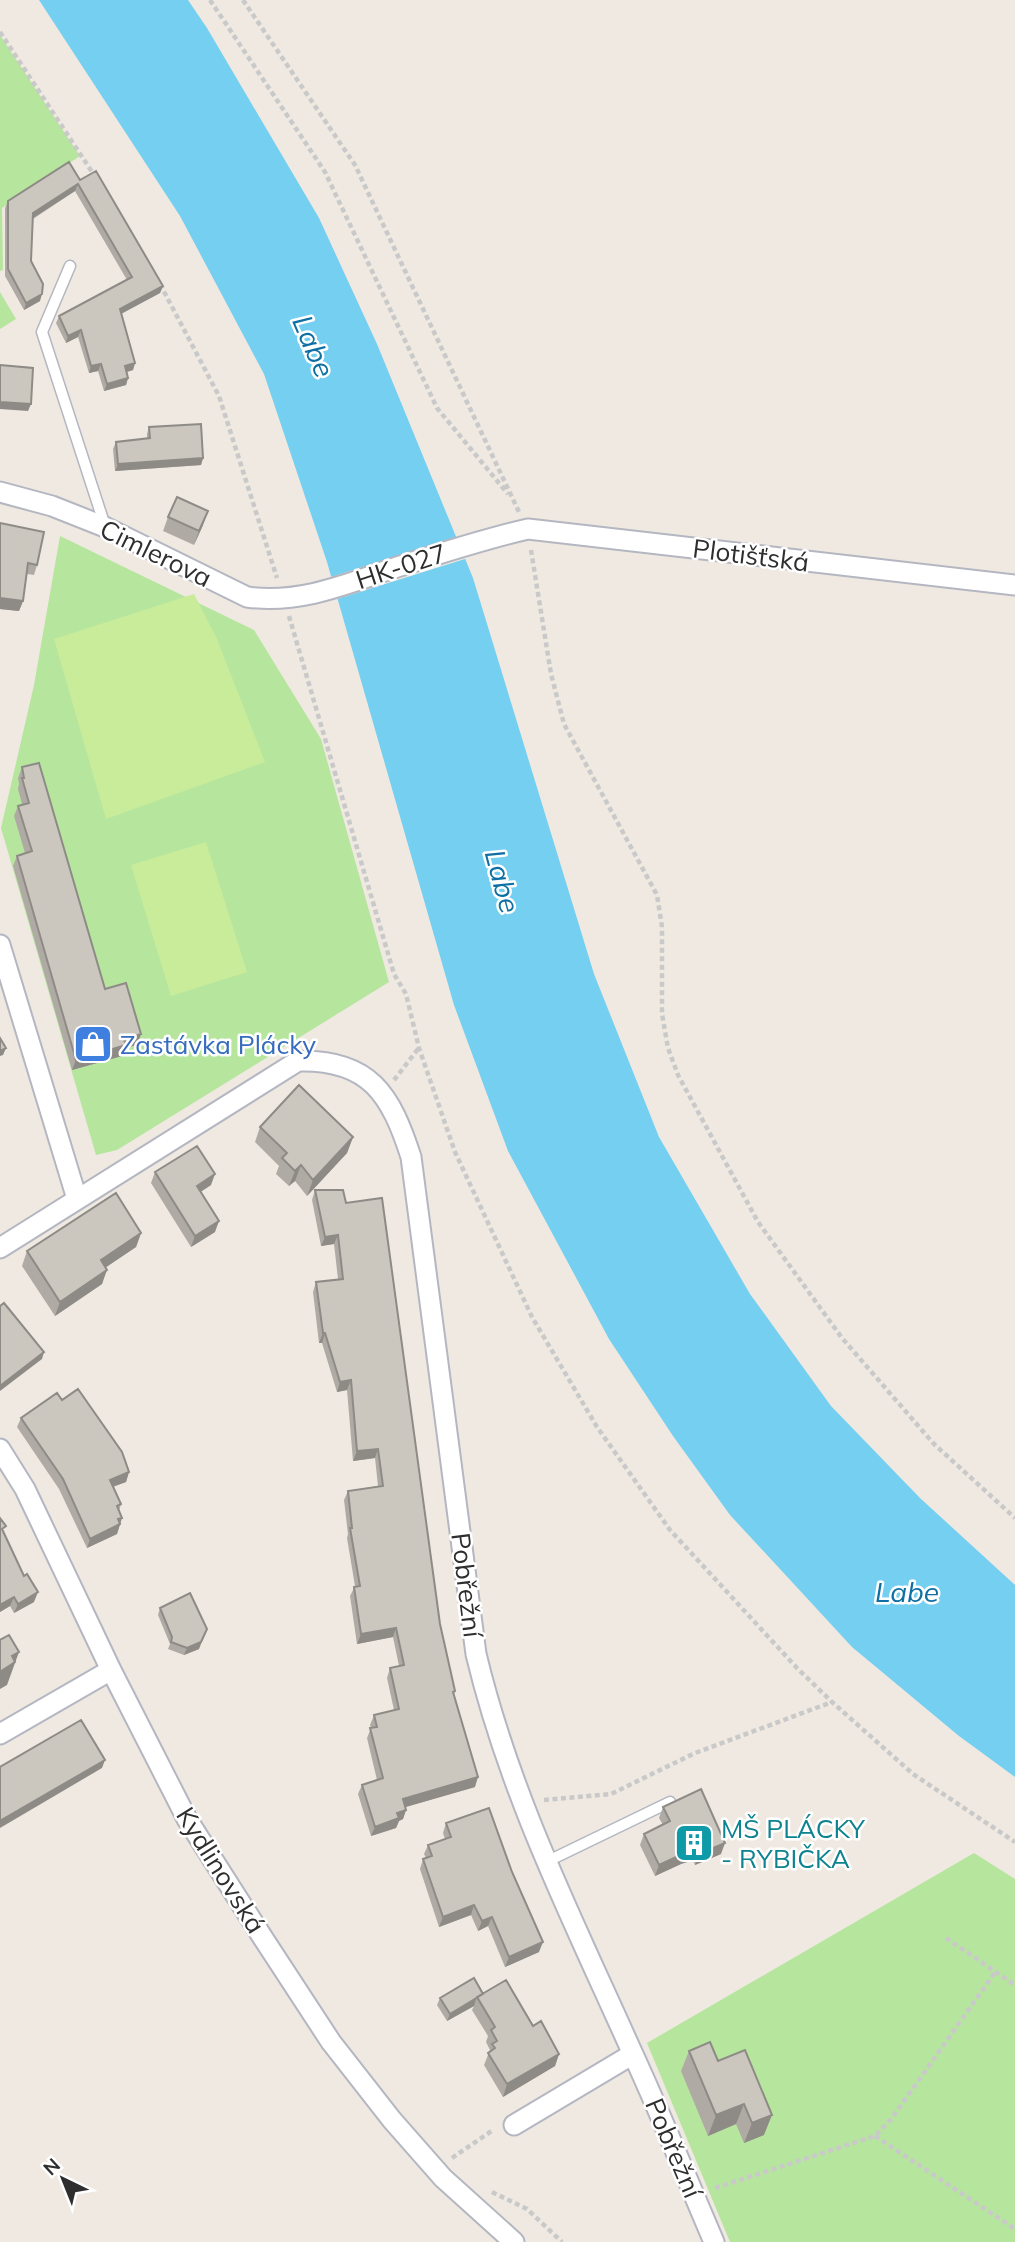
<svg xmlns="http://www.w3.org/2000/svg" width="1015" height="2242" font-family="Mulish,sans-serif">
<rect width="100%" height="100%" fill="#efe9e1"/>
<path fill="#b6e59e" d="M0,35L80,156L2,208L3,270L0,271Z
M0,292L16,319L0,329Z
M60,536L254,630L321,739L389,982L117,1150L96,1155L1,828L34,685Z
M974,1853L1015,1879V2242H730L647,2043Z"/>
<path fill="#c9ec9a" d="M194,594L217,639L265,762L106,819L54,639Z
M206,842L247,972L171,996L131,865Z"/>
<path fill="#75cff0" d="M39,0H188L207,28L319,218L377,344L473,578L594,974L659,1137L750,1294L831,1406L920,1498L1015,1585V1777L959,1736L852,1647L730,1515L673,1436L609,1339L508,1151L454,1005L327,562L264,374L180,216Z"/>
<path fill="#efe9e1" d="M459,536L468,558L334,600L328,578Z"/>
<g fill="none" stroke-linecap="round" stroke-linejoin="round">
<g stroke="#b4b7c1" stroke-width="13">
<path id="service" d="M70,266L42,332L105,526
M546,1862L670,1802"/>
</g>
<g stroke="#b4b7c1" stroke-width="23">
<path id="minor" d="M0,492L52,506L105,527L247,597C297,604 342,586 388,570C435,555 480,540 528,529L1015,585
M0,945L77,1199
M0,1248L298,1061C370,1059 391,1095 411,1157L476,1654C510,1796 573,1920 632,2052C661,2115 687,2179 714,2242
M0,1449L25,1489L111,1670L187,1819L263,1938L331,2042L392,2120L443,2178L514,2242
M0,1734L111,1670
M514,2125L633,2054"/>
</g>
<path stroke="#c9c9c9" stroke-width="4.5" stroke-dasharray="5 3.5" stroke-linecap="butt" d="M210,0L325,172L437,408L508,494
M243,0L355,165L519,512
M0,32L96,178
M160,284L219,396L277,578
M531,550L551,674L564,724L657,895L662,927V1014L668,1048L678,1075L758,1222L842,1338L934,1444L1015,1518
M289,616L394,974L406,994L419,1048L455,1152L532,1317L597,1427L670,1530L797,1668L832,1702L913,1774L1015,1842
M394,1080L418,1049
M544,1800L611,1794L695,1753L832,1702
M946,1938L1015,1985
M875,2136L1015,2229
M452,2158L493,2130
M715,2188L875,2136L892,2118L996,1971
M492,2192L527,2209L562,2242"/>
<use href="#service" stroke="#fff" stroke-width="10"/>
<use href="#minor" stroke="#fff" stroke-width="19"/>
</g>
<path fill="#afaba4" d="M80,180L163,286L160,293L121,314L135,363L133,370L127,372L128,378L126,385L104,391L98,371L89,373L78,337L66,343L56,323L59,316L127,280L75,191L33,219L31,261L40,301L24,310L5,276V208L8,201Z
M149,427L203,458L201,465L115,471L113,449L116,442L147,439V434Z
M168,517L203,525L194,545L163,531Z
M44,532L37,565L34,575L27,574L23,601L19,611L0,609Z
M22,767L105,989L141,1034L137,1045L124,1048L122,1056L72,1070L13,866L17,856L25,853L14,816L18,806L22,804L18,789L19,784L18,778Z
M260,1127L353,1137L347,1153L307,1196L295,1181L289,1186L276,1174L279,1166L255,1142Z
M155,1172L211,1185L200,1192L215,1232L191,1247L151,1183Z
M315,1190H343L455,1691L454,1695L475,1787L405,1807L406,1810L403,1819L399,1821L396,1828L371,1836L358,1794L362,1785L377,1780L367,1738L371,1728L370,1725L374,1715L394,1710L387,1678L390,1668L399,1666L393,1637L357,1644L350,1596L355,1586L347,1538L348,1534L344,1500L348,1491L378,1486L375,1458L353,1461L347,1390L337,1392L322,1343H319L313,1292L316,1282L338,1279L334,1244L321,1246L312,1200Z
M141,1233L136,1247L106,1267L102,1284L55,1316L22,1266L27,1251Z
M62,1400L129,1472L126,1482L113,1487L121,1504L119,1511L120,1524L117,1534L87,1548L59,1489L17,1427L21,1418Z
M0,1518L3,1532L34,1602L14,1613L10,1606L0,1612Z
M160,1608L199,1649L184,1655L168,1649L170,1644L158,1615Z
M663,1807L721,1854L695,1865L693,1860L681,1864L655,1876L640,1845L644,1834L663,1825L659,1818Z
M446,1823L539,1952L505,1967L488,1926L478,1931L471,1915L439,1927L420,1869L423,1859L426,1858L424,1854L428,1845L445,1839L443,1833Z
M483,1994L533,2026L559,2054L555,2066L503,2097L484,2065L490,2050L486,2042L488,2036L472,2010L474,2006L447,2021L437,2005L440,1998Z
M689,2051L718,2061L764,2135L744,2143L736,2124L708,2136L681,2071Z"/>
<path fill="#8e8b86" d="M78,184L75,191L30,220L33,213Z
M163,286L160,293L117,316L120,309Z
M42,294L40,301L24,310L26,303Z
M81,330L78,337L66,343L68,336Z
M135,363L133,370L123,373L125,366Z
M101,364L98,371L89,373L91,366Z
M128,378L126,385L104,391L107,384Z
M0,402L31,404L28,411L0,409Z
M203,458L201,465L115,471L118,464Z
M208,511L203,525L194,545L199,531Z
M0,598L23,601L19,611L0,609Z
M141,1034L137,1045L124,1048L122,1056L72,1070L76,1060L124,1039Z
M6,1048L3,1055L0,1056V1051Z
M353,1137L347,1153L307,1196L313,1180Z
M301,1165L295,1181L289,1186L295,1171Z
M215,1174L211,1185L193,1197L197,1186Z
M219,1221L215,1232L191,1247L195,1236Z
M141,1233L136,1247L96,1274L101,1260Z
M338,1235L334,1244L321,1246L325,1237Z
M107,1270L102,1284L55,1316L60,1302Z
M323,1333H325L322,1343H319Z
M44,1352L42,1359L0,1391V1386Z
M351,1380L347,1390L337,1392L340,1382Z
M378,1449L375,1458L353,1461L357,1451Z
M129,1472L126,1482L106,1489L110,1480Z
M122,1518L117,1534L87,1548L90,1539Z
M38,1592L34,1602L14,1613L18,1604Z
M14,1597L10,1606L0,1612V1605Z
M396,1628L393,1637L357,1644L361,1634Z
M207,1629L199,1649L184,1655L187,1648Z
M19,1652L7,1685L0,1689V1672L12,1656Z
M105,1760L102,1768L0,1828V1821Z
M478,1777L475,1787L399,1809L403,1799Z
M406,1810L403,1819L399,1821L396,1828L371,1836L375,1827L397,1813Z
M725,1843L721,1854L695,1865L699,1854Z
M697,1849L693,1860L681,1864L655,1876L659,1865L685,1853Z
M474,1905L471,1915L439,1927L443,1917Z
M492,1917L488,1926L478,1931L482,1921Z
M543,1942L539,1952L505,1967L509,1957Z
M476,1999L474,2006L447,2021L450,2014Z
M559,2054L555,2066L503,2097L507,2084Z
M744,2104L736,2124L708,2136L716,2115Z
M772,2115L764,2135L744,2143L752,2123Z"/>
<path fill="#cbc7bf" stroke="#8e8b86" stroke-width="2" d="M69,162L80,180L96,171L163,286L120,309L135,363L125,366L128,378L107,384L101,364L91,366L81,330L68,336L59,316L132,277L78,184L33,213L31,261L43,284L42,294L26,303L8,269V201Z
M0,365L33,368L31,404L0,402Z
M201,424L203,458L118,464L116,442L150,438L149,427Z
M177,497L208,511L199,531L168,517Z
M0,523L44,532L37,565L28,563L23,601L0,598Z
M39,763L105,989L126,983L141,1034L124,1039L126,1045L76,1060L17,856L32,851L18,806L29,803L22,778H24L22,767Z
M0,1038L6,1048L0,1051Z
M299,1085L353,1137L313,1180L301,1165L295,1171L282,1158L287,1153L260,1127Z
M197,1146L215,1174L197,1186L219,1221L195,1236L155,1172Z
M315,1190H343L346,1203L382,1198L440,1624L455,1691L453,1692L478,1777L403,1799L406,1810L397,1813L399,1818L375,1827L362,1785L383,1778L370,1728L377,1727L374,1715L399,1709L390,1668L404,1665L396,1628L361,1634L354,1587L360,1586L350,1528H352L348,1491L383,1486L378,1449L357,1451L351,1380L340,1382L325,1333H323L316,1282L343,1279L338,1235L325,1237Z
M116,1193L141,1233L101,1260L107,1270L60,1302L27,1251Z
M4,1303L44,1352L0,1386V1306Z
M78,1389L122,1452L129,1472L110,1480L121,1504L117,1506L122,1518L118,1519L120,1524L90,1539L63,1479L21,1418L57,1393L62,1400Z
M0,1518L6,1526L2,1529L24,1576L27,1574L38,1592L18,1604L14,1597L0,1605Z
M190,1593L207,1629L201,1642L187,1648L171,1642L172,1637L160,1608Z
M9,1635L19,1652L12,1656L15,1662L0,1672V1640Z
M81,1720L105,1760L0,1821V1767Z
M701,1789L725,1843L699,1854L697,1849L685,1853L659,1865L644,1834L670,1821L663,1807Z
M489,1808L512,1872L543,1942L509,1957L492,1917L482,1921L474,1905L443,1917L423,1859L432,1856L428,1845L451,1837L446,1823Z
M474,1978L483,1994L450,2014L440,1998Z
M506,1980L533,2026L541,2021L559,2054L507,2084L488,2053L495,2048L492,2044L497,2041L491,2030L495,2027L477,1997Z
M710,2042L718,2061L745,2050L772,2115L752,2123L744,2104L716,2115L689,2051Z"/>
<defs>
<g id="shop-square" transform="scale(2.0125)"><rect x="-9" y="-9" width="18" height="18" rx="4" fill="#3f7fe0" stroke="#fff"/><path d="M-5-2.5h2.3a2.7 3.5 0 0 1 5.4 0H5L5.5 6h-11ZM-1.5-2.5h3a1.5 2.3 0 0 0-3 0Z" fill="#fff"/></g>
<g id="building-square" transform="scale(2.0125)"><rect x="-9" y="-9" width="18" height="18" rx="4" fill="#0f9aa8" stroke="#fff"/><path d="M-4-6H4V6H1V3H-1V6H-4ZM-2.5-4.3h1.7v1.8h-1.7ZM.8-4.3h1.7v1.8H.8ZM-2.5-1h1.7V.8h-1.7ZM.8-1h1.7V.8H.8Z" fill="#fff"/></g>
</defs>
<g fill-rule="evenodd">
<use href="#shop-square" x="93" y="1044"/>
<use href="#building-square" x="694" y="1843"/>
</g>
<g text-anchor="middle" dominant-baseline="central" stroke-width="5" stroke-linejoin="round" paint-order="stroke">
<g font-size="26" fill="#2e2e2e" stroke="#fff">
<text transform="translate(156 553) rotate(26)">Cimlerova</text>
<text transform="translate(751 555) rotate(7)">Plotišťská</text>
<text transform="translate(401 566) rotate(-18)">HK-027</text>
<text transform="translate(467 1585) rotate(83)">Pobřežní</text>
<text transform="translate(221 1870) rotate(58)">Kydlinovská</text>
<text transform="translate(674 2148) rotate(67)">Pobřežní</text>
</g>
<g font-size="26" fill="#366cbe" stroke="#fff" text-anchor="start">
<text x="120" y="1044">Zastávka Plácky</text>
</g>
<g font-size="26" fill="#0d838f" stroke="#fff" text-anchor="start">
<text x="721" y="1828">MŠ PLÁCKY<tspan x="721" dy="30">- RYBIČKA</tspan></text>
</g>
<g font-size="28" font-style="italic" fill="#0d6fa3" stroke="#fff">
<text transform="translate(314 346) rotate(67)">Labe</text>
<text transform="translate(503 881) rotate(75)">Labe</text>
<text x="907" y="1591">Labe</text>
</g>
</g>
<g transform="translate(63 2179) rotate(317)" stroke="#ffffff" stroke-width="5" paint-order="stroke">
<path d="M0-5L12 26L0 18L-12 26Z" fill="#2e2e2e"/>
<text y="-10" font-size="19" font-weight="bold" text-anchor="middle" fill="#2e2e2e">N</text>
</g>
</svg>
